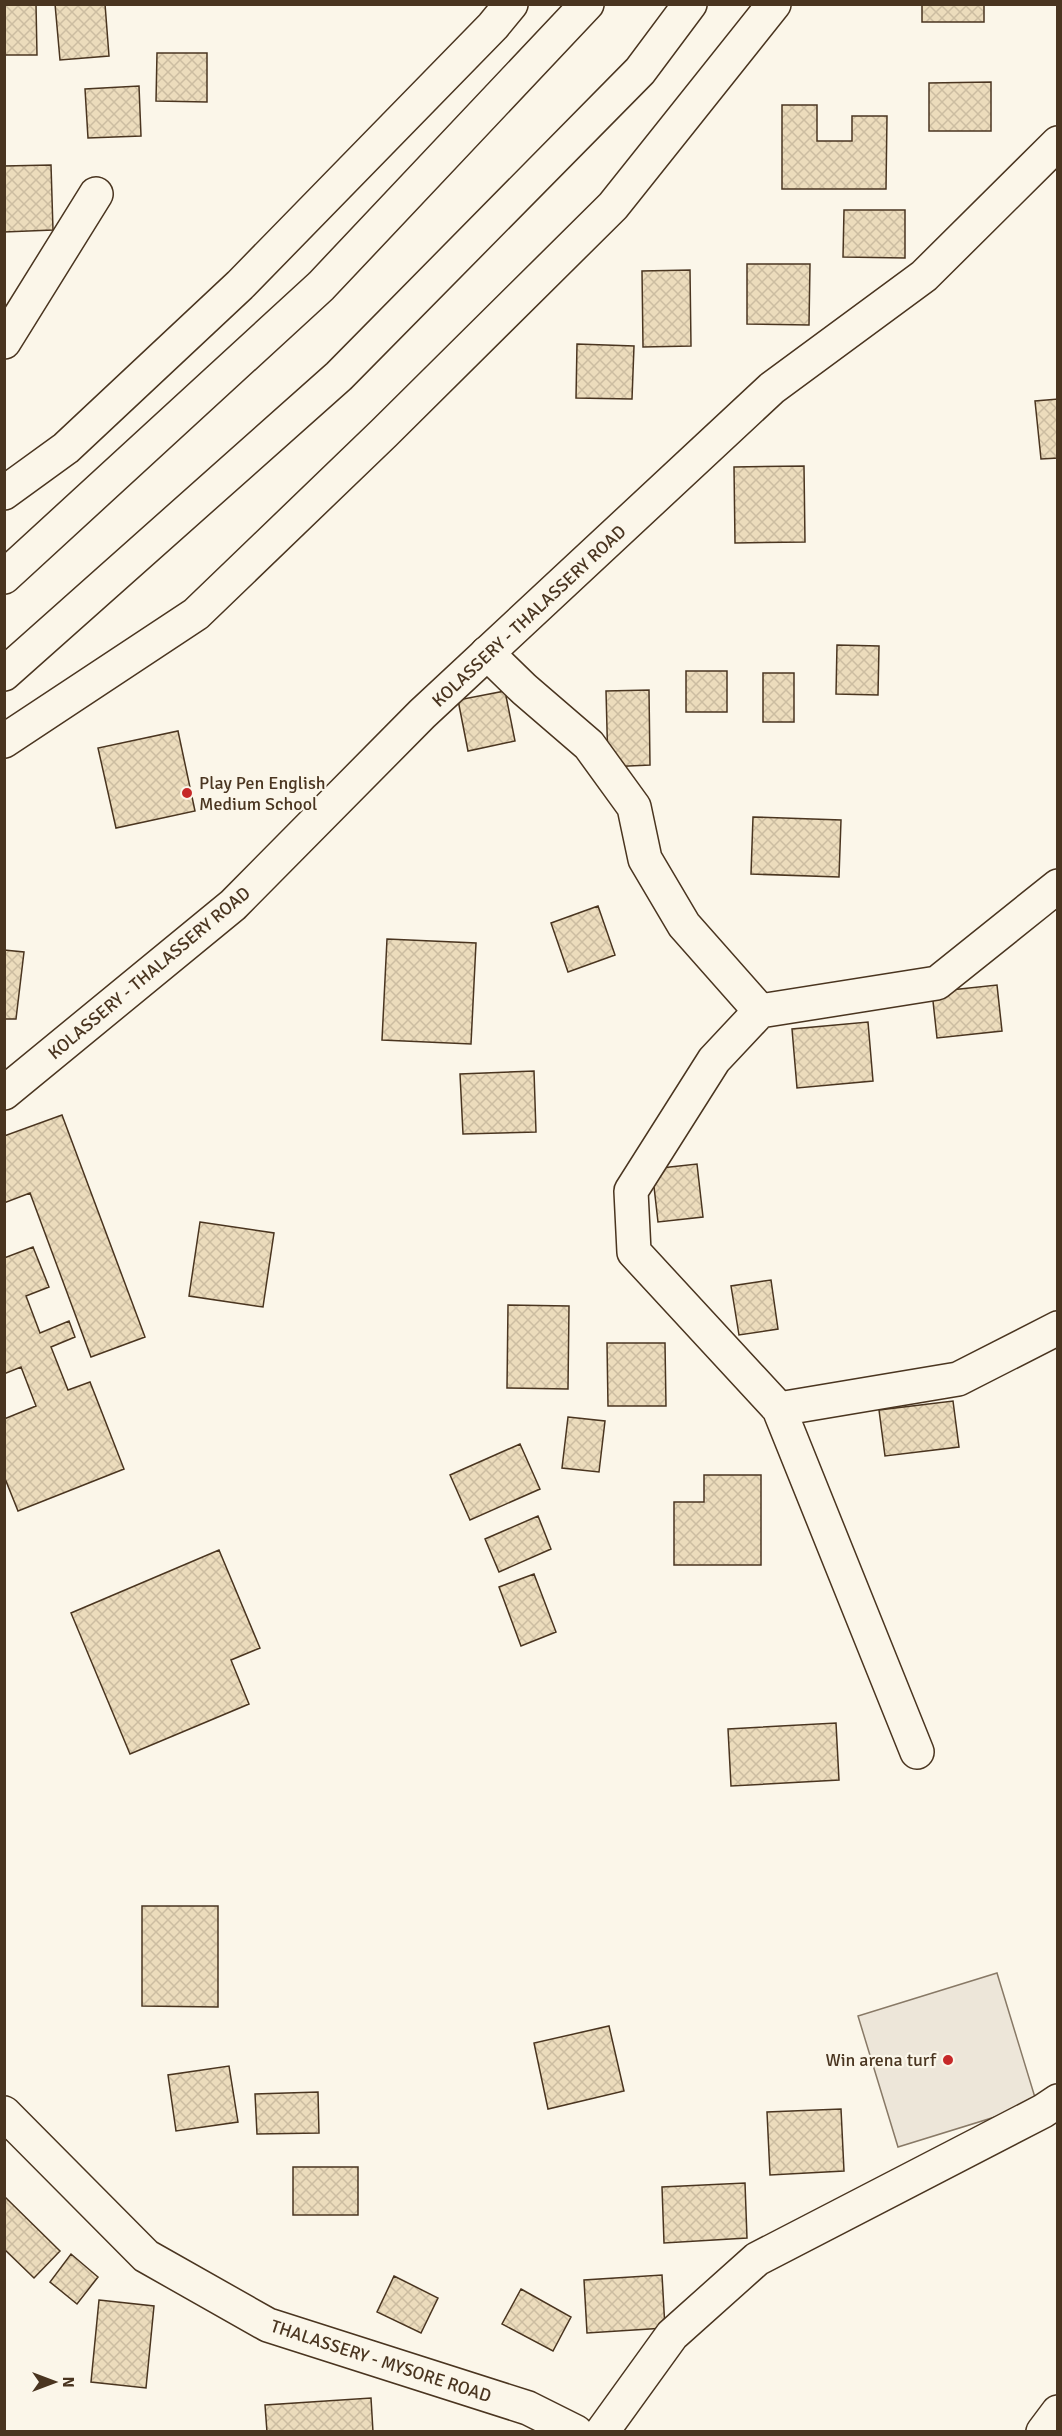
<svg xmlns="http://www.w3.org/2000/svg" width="1062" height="2436" font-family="Signika,sans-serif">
<defs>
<pattern id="building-cross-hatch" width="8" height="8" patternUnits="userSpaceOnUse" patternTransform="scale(1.5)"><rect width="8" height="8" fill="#ecdcbc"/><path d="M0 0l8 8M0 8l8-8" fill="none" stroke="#ccbda1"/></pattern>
</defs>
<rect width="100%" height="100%" fill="#fbf6e9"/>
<path fill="#ede6d9" stroke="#887966" stroke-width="1.5" d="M997,1973L1037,2104L898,2147L858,2016Z"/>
<path fill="url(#building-cross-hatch)" stroke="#4a3520" stroke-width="1.5" d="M4,4H36L37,55H4Z
M55,4H105L109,56L60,60Z
M922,4H984V22H922Z
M157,53H207V102L156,101Z
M991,82V131H929V83Z
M139,86L141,136L88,138L85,89Z
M782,105H817V141H852V116H887L886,189H782Z
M51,165L53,230L4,232V166Z
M844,210H905V258L843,257Z
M747,264H810L809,325L747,324Z
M690,270L691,346L643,347L642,271Z
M577,344L634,346L632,399L576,398Z
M1058,399V458L1041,459L1035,401Z
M804,466L805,542L735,543L734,467Z
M837,645L879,646L878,695L836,694Z
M686,671H727V712H686Z
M763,673H794V722H763Z
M649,690L650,765L608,767L606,691Z
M505,691L515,741L468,751L458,700Z
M178,731L195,811L116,828L98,748Z
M753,817L841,820L839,877L751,874Z
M598,906L615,955L568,972L551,923Z
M387,939L476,943L471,1044L382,1040Z
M4,950L24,952L16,1019H4Z
M997,985L1002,1031L937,1038L932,992Z
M868,1022L873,1081L797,1088L792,1029Z
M534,1071L536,1132L463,1134L460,1074Z
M62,1115L145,1337L91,1357L30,1193L4,1203V1136Z
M697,1164L703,1217L658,1222L652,1169Z
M200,1222L274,1233L263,1307L189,1296Z
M33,1247L49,1287L26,1296L40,1333L69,1321L75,1337L51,1347L68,1390L90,1382L124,1469L18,1511L4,1476V1419L36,1406L21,1367L4,1374V1258Z
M771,1280L778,1329L739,1335L731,1286Z
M508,1305L569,1306L568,1389L507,1388Z
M607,1343H665L666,1406H608Z
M953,1401L959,1447L885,1456L879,1410Z
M568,1417L605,1421L599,1472L562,1468Z
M520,1444L540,1489L470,1520L450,1475Z
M704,1475H761V1565H674V1502H704Z
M538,1516L551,1549L499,1572L485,1539Z
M219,1550L260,1648L231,1660L249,1704L130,1754L71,1613Z
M534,1574L556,1632L521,1646L499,1587Z
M836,1723L839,1780L731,1786L728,1729Z
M142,1906H218V2007L142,2006Z
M609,2026L624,2091L548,2109L534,2043Z
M229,2066L238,2122L176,2131L168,2075Z
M318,2092L319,2133L257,2134L255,2094Z
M841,2109L844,2171L770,2175L767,2112Z
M293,2167H358V2215H293Z
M745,2183L747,2238L664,2243L662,2187Z
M4,2196L60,2251L34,2278L4,2249Z
M71,2254L98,2277L77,2304L50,2282Z
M662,2275L665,2328L587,2333L584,2280Z
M394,2276L438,2298L421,2333L377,2312Z
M521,2289L571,2317L553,2351L502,2324Z
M99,2300L154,2306L146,2388L91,2382Z
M371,2398L373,2432H267L265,2405Z"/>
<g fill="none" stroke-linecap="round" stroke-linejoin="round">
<g stroke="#4a3520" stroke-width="36">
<path id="minor" d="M4,342L96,194
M4,493L66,448L240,285L493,26L511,4
M487,653L524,689L589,745L634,807L645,859L684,925L760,1011
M4,741L196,614L384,433L613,206L774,4
M779,1409L958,1379L1058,1328
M917,1752L779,1409L634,1252L631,1191L714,1060L760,1011L937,983L1058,886
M602,2432L672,2335L757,2259L1043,2111L1058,2101
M1043,2432L1058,2412"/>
</g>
<g stroke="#4a3520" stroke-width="36">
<path id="major" d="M4,1093L233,905L422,714L772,388L924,276L1058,143
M4,2113L146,2256L268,2325L528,2408L576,2432"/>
</g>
<g stroke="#4a3520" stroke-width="36">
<path id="highway" d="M4,577L321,286L587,4
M4,674L339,376L640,71L690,4"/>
</g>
<use href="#minor" stroke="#fbf6e9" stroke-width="33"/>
<use href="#major" stroke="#fbf6e9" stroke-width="33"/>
<use href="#highway" stroke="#fbf6e9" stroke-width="33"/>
</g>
<g fill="#c62828" stroke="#fbf6e9" stroke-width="2">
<circle cx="187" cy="793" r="6"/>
<circle cx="948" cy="2060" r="6"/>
</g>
<g text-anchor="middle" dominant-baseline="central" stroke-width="4.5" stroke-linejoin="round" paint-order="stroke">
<g font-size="18" fill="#4a3520" stroke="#fbf6e9">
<text transform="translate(529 616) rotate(-43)">KOLASSERY - THALASSERY ROAD</text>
<text transform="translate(149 973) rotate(-40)">KOLASSERY - THALASSERY ROAD</text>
<text transform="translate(381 2361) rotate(18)">THALASSERY - MYSORE ROAD</text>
</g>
<g font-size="18" fill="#4a3520" stroke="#fbf6e9" text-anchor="start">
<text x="199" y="783">Play Pen English<tspan x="199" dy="21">Medium School</tspan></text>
<text x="936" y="2060" text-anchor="end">Win arena turf</text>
</g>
</g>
<rect width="1062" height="2436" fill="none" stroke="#4a3520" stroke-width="12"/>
<g transform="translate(54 2382) rotate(90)" stroke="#fbf6e9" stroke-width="4.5" paint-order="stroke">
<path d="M0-4.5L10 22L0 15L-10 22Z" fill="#4a3520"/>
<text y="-9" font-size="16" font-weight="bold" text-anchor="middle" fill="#4a3520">N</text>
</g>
</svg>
